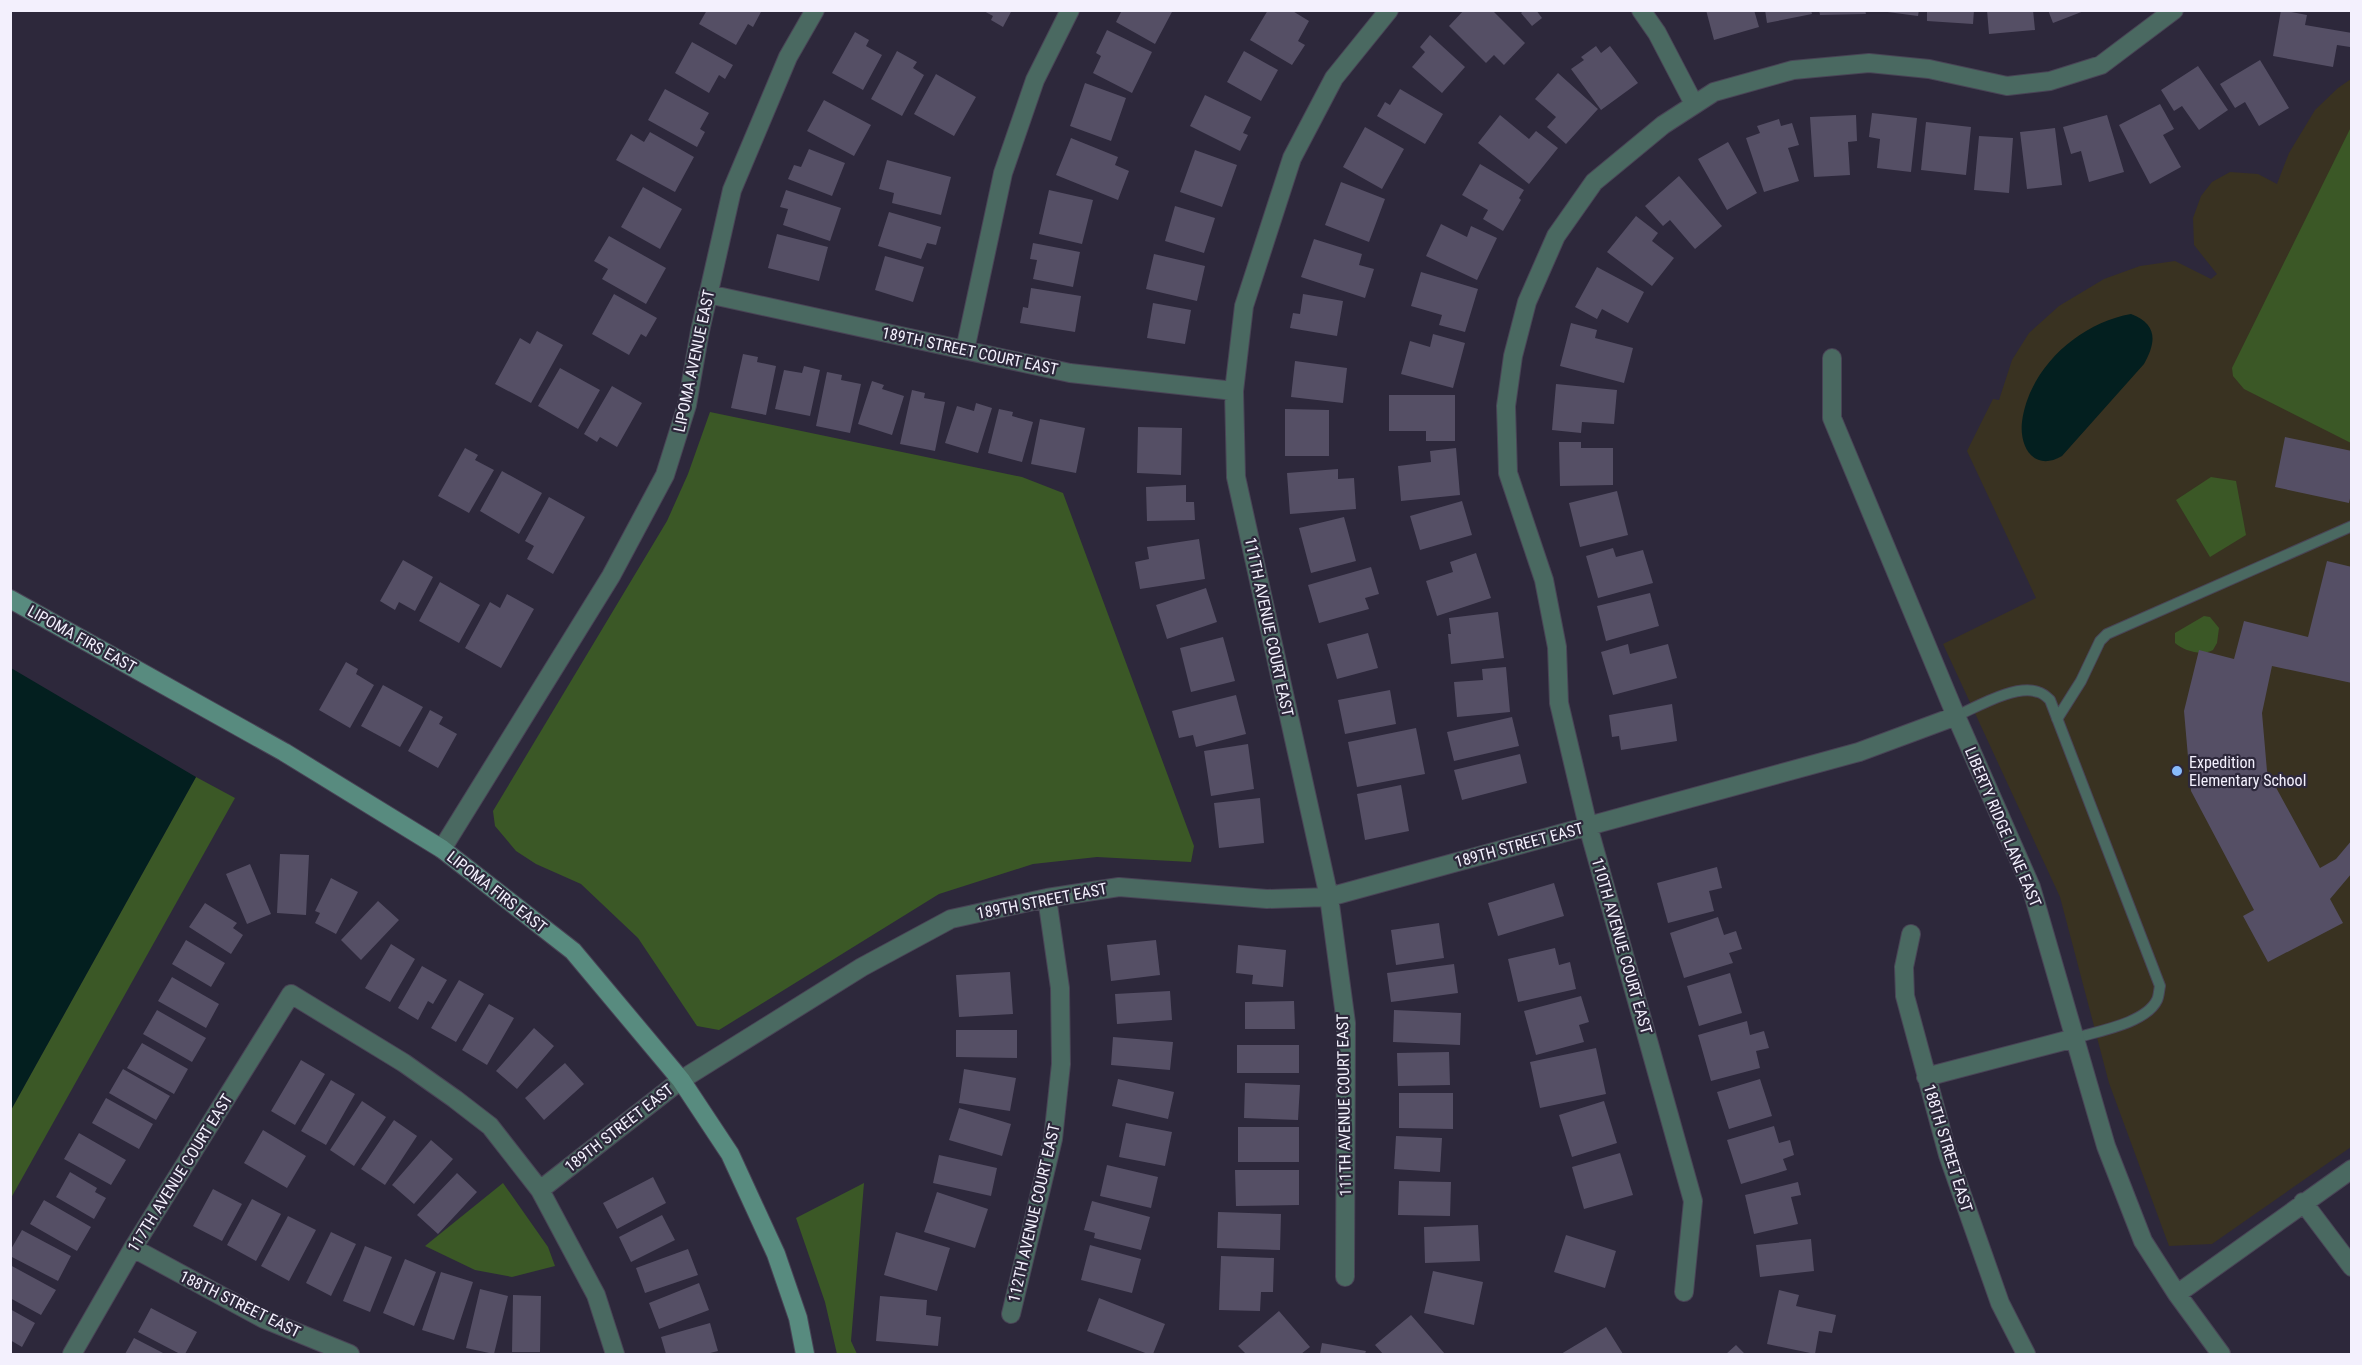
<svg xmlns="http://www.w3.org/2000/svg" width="2362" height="1365" font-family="'Roboto Condensed',sans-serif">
<rect width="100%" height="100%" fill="#2d283b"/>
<path fill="#393221" d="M2351,79V1147L2212,1244L2169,1246L2109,1083L2060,897L1943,644L2036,598L1967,451L1993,399L1999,400L2012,360L2029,333L2059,306L2104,279L2140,266L2175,261L2211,279L2217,274L2194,245L2193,218L2201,196L2212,182L2230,172L2258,174L2277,184L2289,153L2315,110L2338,88Z"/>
<path fill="#3b5826" d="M2351,127V443L2244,389L2233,376L2232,368Z
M710,412L1022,477L1063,493L1194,846L1191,862L1097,857L1033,864L939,894L719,1030L697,1026L638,938L581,884L536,864L516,851L495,826L493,811L667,521L688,474Z
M2211,477L2236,481L2246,535L2210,557L2176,500Z
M2204,616L2210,617L2219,628L2217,643L2213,650C2202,656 2184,651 2175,643V633Z
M196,777L235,798L11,1198V1110Z
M503,1183L548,1247L555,1266L512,1277L475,1270L425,1246Z
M864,1183L851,1341L857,1354H837L825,1302L796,1218Z"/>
<path fill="#031f1f" d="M2131,314C2157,324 2157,341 2144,364L2062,456C2035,472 2019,448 2022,422C2029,368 2079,323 2131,314Z
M11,668L196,777L11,1110Z"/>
<path fill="#554f65" d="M707,10H762L753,27L748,24L736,45L699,24Z
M982,10H1012L1003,27L991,20L993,16Z
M1122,10H1173L1155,44L1116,22Z
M1268,10H1291L1309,21L1298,41L1305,45L1292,65L1250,40Z
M1464,10H1492L1525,43L1504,65L1494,55L1486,63L1449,26Z
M1524,10H1536L1542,18L1532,26L1521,13Z
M1706,10H1754L1759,27L1714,40Z
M1765,10H1811L1812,14L1767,23Z
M1819,10H1865L1866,14L1820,15Z
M1872,10H1919L1918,16Z
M1927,10H1974L1973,24L1927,21Z
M1987,10H2033L2035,30L1989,34Z
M2048,10H2084V11L2053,23Z
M2281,10L2307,15L2305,25L2352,33L2350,47L2337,45L2333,67L2273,56Z
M1107,30L1152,52L1132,93L1093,73L1101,56L1096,53Z
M855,32L869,40L866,46L882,55L863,90L832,73Z
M1430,35L1465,67L1442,93L1412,67L1425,52L1420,47Z
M692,42L733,65L725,79L719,75L709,93L675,73Z
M1596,46L1601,53L1610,46L1638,83L1601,110L1571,69L1584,60L1581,57Z
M897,51L917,62L913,68L924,75L902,116L871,99Z
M1244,51L1278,70L1261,101L1227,82Z
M2260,60L2289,108L2259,126L2245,102L2235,108L2220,84Z
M2198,66L2228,110L2199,130L2182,106L2174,111L2161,90Z
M1558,73L1598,109L1566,144L1547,127L1556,117L1535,99Z
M936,74L976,97L954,136L914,114Z
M1085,83L1126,98L1111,141L1070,126Z
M665,89L709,113L700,129L705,132L697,147L648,120Z
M1400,89L1443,114L1425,144L1377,116L1385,102L1390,105Z
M1205,95L1251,117L1243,133L1248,135L1240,151L1190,126Z
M824,100L871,125L854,156L807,131Z
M2160,104L2174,129L2163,135L2181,167L2150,184L2119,125Z
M1872,113L1917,118L1911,172L1877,168L1880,139L1869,137Z
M1500,115L1529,139L1536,131L1558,148L1529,184L1478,143Z
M1856,115L1857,141L1848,142L1850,175L1814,177L1810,117Z
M2107,115L2124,172L2089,182L2081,151L2071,154L2063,127Z
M1779,119L1781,126L1792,123L1799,145L1788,148L1799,181L1764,192L1746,138L1760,133L1757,126Z
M1926,122L1971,127L1966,175L1921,170Z
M1365,127L1404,149L1382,189L1343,167Z
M2055,128L2062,185L2027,189L2020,132Z
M650,132L694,157L675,192L616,160L631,134L644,142Z
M1979,136L2013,138L2009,193L1974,190Z
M1071,138L1118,157L1115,165L1129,171L1118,200L1056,175Z
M1728,142L1757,193L1727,210L1698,159Z
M809,149L845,163L832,196L788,179L794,165L801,167Z
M1195,150L1237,165L1222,207L1180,192Z
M887,160L951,177L941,215L892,203L894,193L879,189Z
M1480,164L1524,190L1519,198L1521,200L1503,231L1483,219L1488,210L1462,195Z
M1679,176L1722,226L1695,249L1670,220L1663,226L1645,206Z
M1341,182L1385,199L1369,242L1325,225Z
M643,187L682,209L660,249L621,227Z
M786,190L841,208L830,241L783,225L788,209L780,207Z
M1049,190L1093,200L1082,244L1039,234Z
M1175,206L1215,218L1204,253L1165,241Z
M889,212L941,227L936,245L927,243L921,259L878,246Z
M1636,216L1658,233L1652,241L1674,258L1652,286L1607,252Z
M1441,224L1467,237L1471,226L1497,238L1477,280L1426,256Z
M777,234L828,247L819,281L768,268Z
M609,236L666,268L646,304L602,279L608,269L594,261Z
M1314,239L1362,254L1359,265L1374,269L1365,298L1301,277Z
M1033,243L1080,252L1073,287L1033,279L1037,260L1030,259Z
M1154,254L1205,266L1197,301L1146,289Z
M885,256L924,267L913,302L875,290Z
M1597,267L1644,292L1628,323L1602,309L1597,319L1575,307Z
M1421,272L1478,289L1465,332L1439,325L1442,315L1411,306Z
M1031,288L1081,296L1075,332L1020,323L1023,307L1028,308Z
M614,294L657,318L646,337L641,334L629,355L592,334Z
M1303,294L1343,301L1337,336L1290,328L1293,313L1300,314Z
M1153,303L1191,310L1185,344L1147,338Z
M1571,323L1597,330L1595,338L1633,348L1624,383L1560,366Z
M537,331L563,345L531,403L495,384L520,338L530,344Z
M1433,334L1465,343L1453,388L1401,374L1410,341L1430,347Z
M743,354L758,357L757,362L776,366L766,415L731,408Z
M1295,361L1347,368L1343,403L1291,397Z
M804,366L820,370L810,416L775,409L784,370L802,373Z
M560,368L600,390L578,429L538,406Z
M827,372L842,375L841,380L861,384L850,433L816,426Z
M872,381L884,385L882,389L904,396L892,435L858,424Z
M1556,384L1617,390L1614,424L1582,422L1581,433L1552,430Z
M612,386L642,403L617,447L600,437L597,442L584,434Z
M912,390L925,393L924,398L945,402L935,451L900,444Z
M1389,395H1455V441H1426V431H1389Z
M976,403L992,408L978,453L945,443L957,406L974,411Z
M999,409L1013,412L1012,416L1033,422L1022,462L988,453Z
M1285,409L1329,410V456H1285Z
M1040,419L1085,428L1076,473L1031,464Z
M1138,427L1182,428L1181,475L1137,473Z
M2285,437L2352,451V489L2349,503L2275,487Z
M1559,442H1581V448H1613V485L1560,486Z
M465,448L478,455L475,460L494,470L469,513L438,496Z
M1456,448L1460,495L1401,501L1398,466L1431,462L1430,451Z
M1338,469V479L1354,478L1356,509L1290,514L1287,473Z
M502,471L542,493L519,534L480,511Z
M1186,485V502H1194L1195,520L1147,521L1146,487Z
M1617,491L1628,535L1580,547L1569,503Z
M549,497L585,517L553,574L527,559L534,546L525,541Z
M1462,501L1472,535L1420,550L1410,516Z
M1344,517L1356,561L1311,573L1299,528Z
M1199,539L1205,579L1140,589L1135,562L1149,559L1147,547Z
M1613,548L1616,557L1643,550L1653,583L1598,598L1586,556Z
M1476,553L1491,598L1437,616L1426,581L1453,572L1450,562Z
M403,560L433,577L415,611L399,602L395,610L380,601Z
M2327,561L2352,567V683L2272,666L2262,713L2267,771L2320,868L2336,859L2352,840V873L2330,899L2343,923L2268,962L2243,916L2254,910L2191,791L2184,711L2199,650L2234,659L2244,621L2308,637Z
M1371,567L1379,594L1365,598L1369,609L1319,623L1308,585Z
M440,582L480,605L459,643L419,621Z
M1206,588L1217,622L1167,639L1156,605Z
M1650,593L1659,626L1606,641L1597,606Z
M507,594L534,609L501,668L465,648L490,602L500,608Z
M1498,612L1504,658L1451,664L1448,634H1451L1449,618Z
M1368,633L1378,668L1337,679L1327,644Z
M1223,637L1235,681L1191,692L1180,648Z
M1628,644L1630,654L1668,644L1677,678L1613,695L1601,652Z
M346,662L358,669L356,674L374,685L350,728L319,710Z
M1506,667L1510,712L1457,717L1454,682L1483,680L1482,669Z
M383,685L423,707L400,747L361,726Z
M1390,690L1396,724L1345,734L1338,700Z
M1236,695L1246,734L1196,747L1193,735L1179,738L1172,711Z
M1672,704L1677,741L1621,750L1619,736L1612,737L1609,715Z
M430,710L443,717L439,724L457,734L438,768L408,751Z
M1512,717L1519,746L1454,761L1447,732Z
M1416,728L1425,774L1357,787L1348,742Z
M1248,744L1254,789L1211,796L1204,751Z
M1520,754L1527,783L1462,800L1454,770Z
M1401,785L1409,831L1365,840L1357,794Z
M1260,798L1264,843L1219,848L1214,803Z
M280,854L309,855L306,915L277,913Z
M250,864L271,914L247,924L226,874Z
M1717,867L1722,888L1709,891L1714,911L1668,923L1657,883Z
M331,878L358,892L336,934L315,923L320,913L315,911Z
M1554,883L1564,916L1498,936L1488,903Z
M378,901L399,920L361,960L341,940Z
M205,903L237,923L233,928L243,935L231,954L189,927Z
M1718,917L1724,935L1736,931L1742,949L1729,953L1733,963L1684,978L1670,933Z
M1439,923L1444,958L1396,965L1391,930Z
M186,940L225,963L211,987L172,964Z
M1156,940L1160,975L1111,981L1107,945Z
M391,944L415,959L390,1002L365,988Z
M1238,945L1286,950L1283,987L1252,984L1253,975L1236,973Z
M1555,948L1559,965L1570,962L1576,989L1518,1002L1508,959Z
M1454,964L1458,993L1391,1002L1387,973Z
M422,966L447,980L433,1004L428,1001L418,1020L398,1008Z
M1010,972L1013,1014L959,1017L956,975Z
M1730,973L1742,1013L1699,1026L1687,986Z
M172,977L219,1004L206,1028L158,1001Z
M459,980L484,994L456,1042L431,1028Z
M1170,991L1172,1020L1117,1024L1115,994Z
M1581,996L1589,1022L1579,1025L1584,1042L1536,1055L1524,1011Z
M1294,1001L1295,1029H1245V1002Z
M489,1004L514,1018L487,1065L462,1050Z
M157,1010L206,1038L192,1062L143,1034Z
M1394,1010L1461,1013L1460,1045L1393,1042Z
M1747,1021L1750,1035L1764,1031L1769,1048L1756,1051L1760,1068L1711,1081L1698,1035Z
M534,1028L554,1046L517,1089L496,1071Z
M956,1030H1017V1058L956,1057Z
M1113,1037L1173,1042L1170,1070L1111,1065Z
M142,1043L188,1069L174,1094L127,1068Z
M1237,1045H1299V1073H1237Z
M1596,1048L1606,1094L1540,1108L1530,1062Z
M1449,1052L1450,1085L1398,1086L1397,1053Z
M301,1060L325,1074L295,1125L271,1111Z
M565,1063L584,1084L544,1120L525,1098Z
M123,1069L170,1096L156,1120L109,1093Z
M964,1069L1016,1078L1010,1111L959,1103Z
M1118,1079L1174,1092L1168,1119L1112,1106Z
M1760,1079L1772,1116L1729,1129L1717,1092Z
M331,1080L355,1094L326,1145L301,1131Z
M1245,1083L1300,1085L1298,1120L1244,1118Z
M1399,1093H1453V1129L1399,1128Z
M106,1098L153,1124L139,1149L92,1123Z
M362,1101L386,1117L354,1166L330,1150Z
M1604,1101L1617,1143L1572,1157L1559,1115Z
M959,1108L1011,1124L1002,1156L949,1140Z
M394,1120L417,1136L385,1185L361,1169Z
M1126,1123L1172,1132L1165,1166L1119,1157Z
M1774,1126L1779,1143L1790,1140L1794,1155L1783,1159L1787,1170L1741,1184L1727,1140Z
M1238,1127H1299V1162H1238Z
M263,1130L306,1156L287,1188L244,1163Z
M79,1133L126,1160L111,1185L64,1159Z
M1396,1136L1442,1138L1440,1172L1394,1169Z
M431,1140L453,1159L414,1204L392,1185Z
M1620,1153L1633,1195L1584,1209L1572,1167Z
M939,1155L997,1168L991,1196L933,1183Z
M1107,1165L1158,1177L1151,1208L1100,1196Z
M1235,1170H1299V1205L1236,1206Z
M70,1172L97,1188L95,1192L106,1198L94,1219L56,1197Z
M457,1173L477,1192L438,1234L417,1215Z
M653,1177L666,1203L617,1229L603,1203Z
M1399,1181L1451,1182L1450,1216L1398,1215Z
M1798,1182L1801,1195L1791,1197L1798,1224L1754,1234L1745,1195Z
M213,1189L242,1204L222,1241L193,1226Z
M937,1192L988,1209L975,1248L924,1232Z
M252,1199L281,1214L256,1261L227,1245Z
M44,1200L91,1227L77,1251L30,1224Z
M1092,1201L1150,1217L1141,1250L1094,1238L1095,1233L1084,1230Z
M1218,1212L1281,1214L1280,1250L1217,1248Z
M662,1215L675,1240L631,1262L619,1237Z
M288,1216L316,1230L289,1281L261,1266Z
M1478,1225L1480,1261L1425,1263L1424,1227Z
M22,1230L71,1256L58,1281L10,1256V1251Z
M331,1232L356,1244L331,1296L306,1283Z
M896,1232L950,1248L937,1291L884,1275Z
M1566,1235L1616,1251L1605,1288L1554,1272Z
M1811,1239L1814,1271L1760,1277L1756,1245Z
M1090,1245L1141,1259L1132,1293L1081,1280Z
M365,1246L392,1257L370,1312L343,1301Z
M688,1249L698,1275L645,1293L636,1268Z
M1221,1256L1274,1258L1273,1292H1261L1260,1311L1219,1310Z
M405,1259L436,1272L414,1326L383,1313Z
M10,1265L56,1290L41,1315L10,1298Z
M1433,1271L1483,1282L1474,1325L1424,1313Z
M441,1272L473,1282L454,1340L422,1330Z
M699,1283L709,1310L659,1329L649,1303Z
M480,1289L508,1296L494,1354L466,1348Z
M1779,1290L1799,1295L1796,1306L1836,1315L1832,1333L1819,1331L1815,1354L1767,1344Z
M513,1295L541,1296L540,1352H512Z
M880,1296L927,1300L926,1315L941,1317L938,1346L876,1341Z
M1099,1298L1165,1324L1153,1354H1148L1087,1331Z
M151,1308L197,1332L185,1354H180L138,1332Z
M10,1309L35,1323L22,1347L10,1340Z
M1279,1311L1310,1347L1301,1354H1246L1238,1346Z
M1411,1315L1445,1354H1383L1375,1345Z
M710,1323L718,1351L706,1354H666L661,1337Z
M1606,1327L1623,1354H1561Z
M134,1338L165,1354H125Z
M1322,1343L1366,1351L1365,1354H1320Z
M1736,1345L1745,1354H1726Z"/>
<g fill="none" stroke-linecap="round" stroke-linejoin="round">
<g stroke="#494456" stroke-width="12">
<path id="lane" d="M1956,716C1977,707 2015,684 2038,692C2042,693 2047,697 2050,700L2160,986C2159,990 2159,996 2157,1000C2146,1023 2099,1031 2075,1038
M2057,719L2081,681L2100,641L2107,634L2352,526"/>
</g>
<g stroke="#494456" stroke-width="20">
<path id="street" d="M1641,10L1657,33L1694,104
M708,294L1070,373L1234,391
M965,350L1003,173L1035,80L1070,10
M1832,358V418L1956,716L2031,887L2106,1146L2143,1241L2177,1294L2221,1354
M442,849L611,576L665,475L687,405L700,331L732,190L788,57L815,10
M1911,934L1904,967L1905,996L1948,1155L2000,1303L2026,1354
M1926,1077L2075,1038
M540,1190L681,1080L862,967L951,919L1047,898L1119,887L1267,899L1329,897L1859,752L1956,716
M2303,1202L2352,1267
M133,1248L264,1319L350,1354
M1345,1277L1346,1023L1329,897L1236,477L1234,391L1244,306L1292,158L1334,78L1389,10
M1684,1292L1693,1201L1588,826L1559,703L1557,647L1544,580L1508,473L1506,406L1513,356L1527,302L1556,236L1594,182L1663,125L1714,92L1793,70L1869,63L1929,69L2007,86L2050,81L2101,65L2174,10
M2177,1294L2352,1169
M1011,1314L1053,1139L1061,1064L1060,988L1047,898
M72,1354L133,1248L291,994L404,1063L455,1099L490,1126L540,1190L596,1295L615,1354"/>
</g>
<g stroke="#494456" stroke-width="20">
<path id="secondary" d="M10,599L284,752L442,849L573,951L681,1080L730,1154L776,1254L798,1318L805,1354"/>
</g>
<use href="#lane" stroke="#4a6961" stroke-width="10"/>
<use href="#street" stroke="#4a6961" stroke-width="18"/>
<use href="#secondary" stroke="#588b7f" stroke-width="18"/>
</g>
<circle fill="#88bbfc" stroke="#2d283b" stroke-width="2" cx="2177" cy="771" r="6"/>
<g text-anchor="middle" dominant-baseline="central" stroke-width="4.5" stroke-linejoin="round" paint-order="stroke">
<g font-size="16" fill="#f3f0fd" stroke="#2d283b">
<text transform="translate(970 351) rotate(12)">189TH STREET COURT EAST</text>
<text transform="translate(694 361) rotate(-78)">LIPOMA AVENUE EAST</text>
<text transform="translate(1269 627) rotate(78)">111TH AVENUE COURT EAST</text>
<text transform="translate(82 639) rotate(29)">LIPOMA FIRS EAST</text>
<text transform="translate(2003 827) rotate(67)">LIBERTY RIDGE LANE EAST</text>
<text transform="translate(1519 845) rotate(-15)">189TH STREET EAST</text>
<text transform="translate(497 892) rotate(38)">LIPOMA FIRS EAST</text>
<text transform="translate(1042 901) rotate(-11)">189TH STREET EAST</text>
<text transform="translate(1622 946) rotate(74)">110TH AVENUE COURT EAST</text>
<text transform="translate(1344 1105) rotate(-91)">111TH AVENUE COURT EAST</text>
<text transform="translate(619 1128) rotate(-38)">189TH STREET EAST</text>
<text transform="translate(1948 1148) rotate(73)">188TH STREET EAST</text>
<text transform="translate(180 1173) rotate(-58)">117TH AVENUE COURT EAST</text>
<text transform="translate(1034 1213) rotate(-77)">112TH AVENUE COURT EAST</text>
<text transform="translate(240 1304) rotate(26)">188TH STREET EAST</text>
</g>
<g font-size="16" fill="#f3f0fd" stroke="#2d283b" text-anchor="start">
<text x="2189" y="762">Expedition<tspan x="2189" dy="18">Elementary School</tspan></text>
</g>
</g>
<rect width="2362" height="1365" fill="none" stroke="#f3f0fd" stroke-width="24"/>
</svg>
